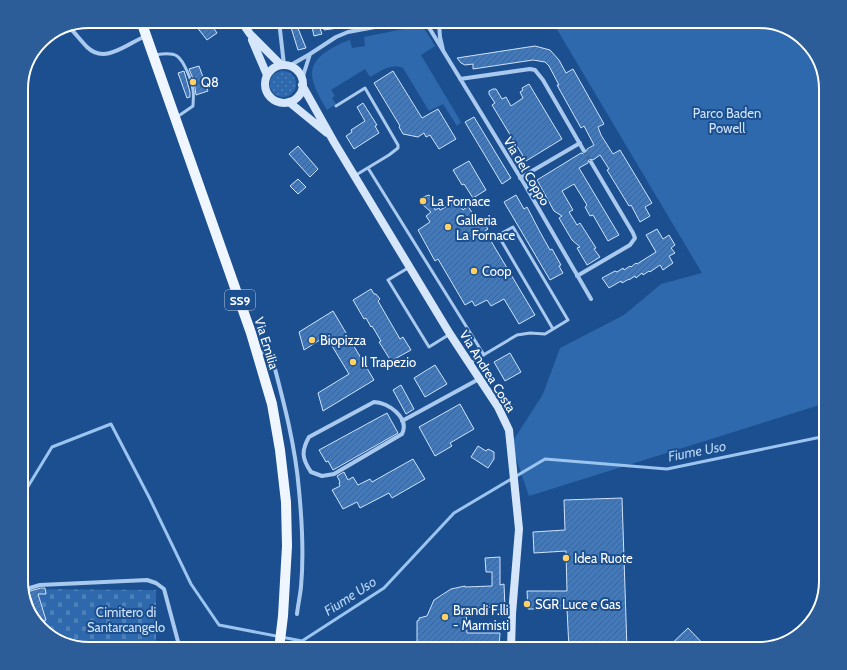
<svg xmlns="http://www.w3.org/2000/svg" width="847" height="670" font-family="Cabin,sans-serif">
<defs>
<pattern id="grass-dots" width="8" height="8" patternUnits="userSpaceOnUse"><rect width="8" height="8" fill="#2e69ad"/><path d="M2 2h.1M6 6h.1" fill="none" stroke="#4d80b9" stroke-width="1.8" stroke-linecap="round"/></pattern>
<pattern id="cemetery-stones" width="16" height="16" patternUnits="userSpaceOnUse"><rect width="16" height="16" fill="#2e69ad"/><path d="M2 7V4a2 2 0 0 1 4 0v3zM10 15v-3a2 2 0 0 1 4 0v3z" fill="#4d80b9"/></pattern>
<pattern id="building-hatch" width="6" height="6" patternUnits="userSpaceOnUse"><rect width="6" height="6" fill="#4478b7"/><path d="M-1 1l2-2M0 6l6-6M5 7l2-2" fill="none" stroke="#486282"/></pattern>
</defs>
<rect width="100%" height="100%" fill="#1b4f8f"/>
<path fill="url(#grass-dots)" d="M270 84a13 13 0 1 1 26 0a13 13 0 1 1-26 0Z"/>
<path fill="url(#cemetery-stones)" d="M24,589L156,590V649H89L44,632L28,611L23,590Z"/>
<path fill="#2e69ad" d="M552,21H758L803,38L819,59L826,89V403L529,496L511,444L543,394L560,348L624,315L661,284L702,273Z
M418,26L425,30L435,46L421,55L461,122L457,126L443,104L429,111L403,68C390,63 381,71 370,77L365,69L331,90L335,96L332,98L336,104L327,110C321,99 312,86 312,73C313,55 336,45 350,40L352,48L365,46L364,37Z"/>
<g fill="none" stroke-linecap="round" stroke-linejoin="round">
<path stroke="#9cc4f0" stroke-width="3" d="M21,498L52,447L111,424L150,499L191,584L219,625L302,641L384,588L454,513L545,459L667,469L826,436"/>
</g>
<path fill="url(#building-hatch)" stroke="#cfe3fa" d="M192,21H209L217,33L207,40Z
M289,21H295L306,48L298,50Z
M323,21H338V28L324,30Z
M319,25L322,34L314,36L312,27Z
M535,46L550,50L559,60L566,73L573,69L604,124L598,127L601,135L613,154L620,150L652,203L645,207L650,216L640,222L631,205L629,206L607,170L609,169L600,155L593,160L589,159L588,163L579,168L619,235L608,241L593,215L590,216L585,207L587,205L574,184L562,191L573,210L569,212L577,225L580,223L596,248L594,249L600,257L587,265L577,248L580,247L572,240L559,218L562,216L554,211L537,180L581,153L584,154H586L587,149L594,145L584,126L581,128L557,85H559L549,66L545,62L533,60L473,69V64L465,65L461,63L457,58Z
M199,66L208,91L196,95L194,81L189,69Z
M184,71L190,92V97L187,98L178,73Z
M393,71L422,118L438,109L456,139L439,149L430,135L426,137L424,133L418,137L403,134L399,127L400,126L374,83Z
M529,84L562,139L526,161L492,105L495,103L489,94V91L493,89H496L502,99L506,97L511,106L523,98L520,92L523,90L522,88Z
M363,103L377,125L375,126L379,133L354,149L346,136L352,132L351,130L365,121L357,107Z
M474,117L511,178L502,184L465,122Z
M298,146L318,169L310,177L289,154Z
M469,161L486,190L473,198L464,184L462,185L453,170Z
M298,179L306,187L298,194L290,186Z
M429,195L433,199L435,210L439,208L440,210L457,201L463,210L468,206L477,221L481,219L488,229L485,231L535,315L519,324L504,299L491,306L487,300L475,306L472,301L465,305L438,259L435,261L418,230L430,222L426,216L431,212L423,205L422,202L423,197Z
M516,195L524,209L527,207L540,232L550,250L552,249L561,265L559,266L563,273L550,280L504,202Z
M657,229L663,239L669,235L675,245L671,248L675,253L669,256L673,263L663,270L660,265L650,272L649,271L643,275L642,273L636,278L635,276L629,280V279L622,283L621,281L609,288L602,278L615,271L617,272L623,268L624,270L630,266L631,267L636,263L637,264L656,252L646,235Z
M371,289L374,294H376L380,299L378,301L400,339L403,337L411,350L391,361L379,342L381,341L372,326L371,327L366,318L364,319L353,300Z
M333,311L374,380L323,411L318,393L349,374L326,336L304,350L299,332Z
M510,353L521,372L505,381L494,362Z
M435,365L447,384L425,397L414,378Z
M401,385L414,409L406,414L393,390Z
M460,404L474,429L450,443L452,446L435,456L419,427Z
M387,413L398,433L333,470L328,461L326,462L319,450Z
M478,446L486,451L488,449L494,452V459L488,468L471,457Z
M413,459L425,479L392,498L389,493L360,508L357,502L343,509L332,490L340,486L339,483L340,482L337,476L344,472L348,480L353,477L358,485L370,479L372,482Z
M622,498L627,649H569L567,609H528L527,591H567L566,551L534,553L533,532L565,530L564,500Z
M500,557V585L504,584L505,609L492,610V607L466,608L467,633H500L499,649L468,648V649H417V621L419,620V618L427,616L434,600L451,589L465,586V587L492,586V572H486L485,558Z
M41,588H45L46,594H38L46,620L38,624L28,611L34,607L30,595H24L23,593Z
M688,628L708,649H666Z"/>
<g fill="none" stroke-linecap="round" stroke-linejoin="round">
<path stroke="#3d69a0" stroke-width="4" stroke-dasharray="4 2" stroke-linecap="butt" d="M584,151L591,162"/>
<path stroke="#a9c9ee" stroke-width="3" d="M158,22L159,21
M155,55C161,54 171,52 177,56C184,61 192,81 193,90C194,95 193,101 193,106L177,117
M336,106L365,88L398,145V148L389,155L356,175
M368,168L484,355
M408,268L388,280L429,347L450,334
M470,363L517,335L530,333L545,334L568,320L513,227L498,235L553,329"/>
<path stroke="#a9c9ee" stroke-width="4" d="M279,21L284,65
M425,21L525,185L591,299
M441,21L439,23L440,37L443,50
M70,28C76,34 81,41 87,47C105,65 128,43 146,36
M289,66L310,54L336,37L348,32L407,21
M302,79L310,54
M460,79L530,69L535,70L543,80L584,151
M520,178L580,143
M577,276L630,245L635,238L633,233L591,162
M257,354L270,350C282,396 295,442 299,490C302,521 304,555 301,587C300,596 298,605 297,614
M374,402C388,402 410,418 402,434L334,474L322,476L311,472C302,459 301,451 309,437Z
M402,421L479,379
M23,590L40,585L147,580L156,583L164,589L180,649"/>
<path stroke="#d6e6fa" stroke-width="8" d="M241,21L250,34L281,65
M252,40L267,75
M265 84a19 19 0 1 1 38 0a19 19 0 1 1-38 0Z
M302,85L334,142L450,334L498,407L509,430L519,529L512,614L511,649
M289,102L327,133"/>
<path stroke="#f0f6ff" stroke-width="10" d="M141,21L251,333L272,404L280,450L286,502L287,546L283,616L279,649"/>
</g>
<g fill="#ffd166" stroke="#1b4f8f" stroke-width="1.5">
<circle cx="193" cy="82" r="4"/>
<circle cx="423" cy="201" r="4"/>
<circle cx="448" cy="227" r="4"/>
<circle cx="474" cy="271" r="4"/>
<circle cx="312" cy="340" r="4"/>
<circle cx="353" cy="362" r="4"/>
<circle cx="566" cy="558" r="4"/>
<circle cx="527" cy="604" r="4"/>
<circle cx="445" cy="617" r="4"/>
</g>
<g text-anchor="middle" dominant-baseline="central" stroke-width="4" stroke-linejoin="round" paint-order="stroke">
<rect fill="#1b4f8f" stroke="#bbcadd" stroke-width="1" x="225" y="290" width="30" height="20" rx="3"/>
<g font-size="12" font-weight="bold" fill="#fff">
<text x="240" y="300">SS9</text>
</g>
<g font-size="13" fill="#fff" stroke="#1b4f8f" text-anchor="start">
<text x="201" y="82">Q8</text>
<text x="431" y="201">La Fornace</text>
<text x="456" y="220">Galleria<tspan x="456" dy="15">La Fornace</tspan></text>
<text x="482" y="271">Coop</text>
<text x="320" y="340">Biopizza</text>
<text x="361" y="362">Il Trapezio</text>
<text x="574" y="558">Idea Ruote</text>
<text x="535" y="604">SGR Luce e Gas</text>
<text x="453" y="610">Brandi F.lli<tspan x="453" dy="15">- Marmisti</tspan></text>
</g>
<g font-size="13" fill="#cfe3fa" stroke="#1b4f8f">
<text x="727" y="113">Parco Baden<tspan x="727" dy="15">Powell</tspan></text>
<text x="126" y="612">Cimitero di<tspan x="126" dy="15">Santarcangelo</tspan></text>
</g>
<g font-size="13" fill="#fff" stroke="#1b4f8f">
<text transform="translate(527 171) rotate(59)">Via del Coppo</text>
<text transform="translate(267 343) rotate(73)">Via Emilia</text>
<text transform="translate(488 371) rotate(58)">Via Andrea Costa</text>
</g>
<g font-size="14" font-style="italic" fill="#b5d3f5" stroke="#1b4f8f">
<text transform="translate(697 451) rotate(-11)">Fiume Uso</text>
<text transform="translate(350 596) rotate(-33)">Fiume Uso</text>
</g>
</g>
<path d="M0 0H847V670H0ZM89 28H758A61 61 0 0 1 819 89V581A61 61 0 0 1 758 642H89A61 61 0 0 1 28 581V89A61 61 0 0 1 89 28Z" fill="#2d5d98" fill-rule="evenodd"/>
<path fill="none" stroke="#fff" stroke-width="2" d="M89 28H758A61 61 0 0 1 819 89V581A61 61 0 0 1 758 642H89A61 61 0 0 1 28 581V89A61 61 0 0 1 89 28Z"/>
</svg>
